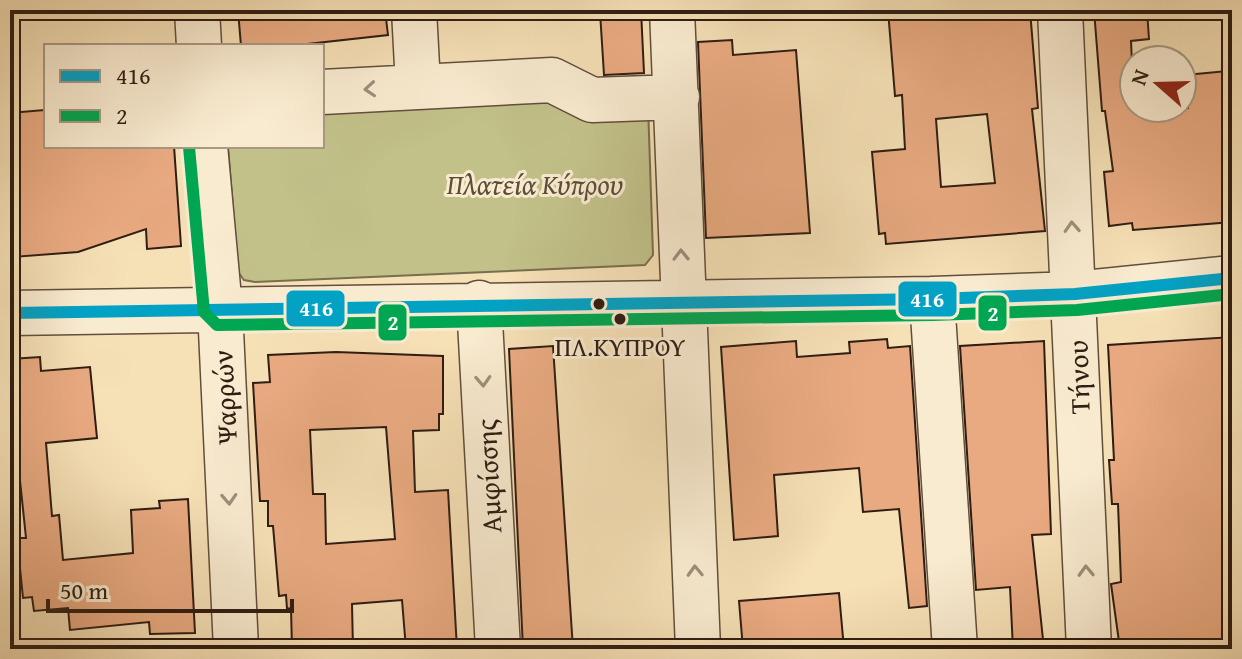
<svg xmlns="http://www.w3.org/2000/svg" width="1242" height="659" font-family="'Gentium Book Plus',serif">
<rect width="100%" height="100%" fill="#f6e0b6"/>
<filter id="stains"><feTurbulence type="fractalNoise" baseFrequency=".0025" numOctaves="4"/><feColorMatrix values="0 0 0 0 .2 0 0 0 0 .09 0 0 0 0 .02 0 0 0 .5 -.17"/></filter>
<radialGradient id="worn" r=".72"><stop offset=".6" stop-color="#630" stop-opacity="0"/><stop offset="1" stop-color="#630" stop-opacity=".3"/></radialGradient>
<path fill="#c2c18a" stroke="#786f4e" stroke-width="2" d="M557,93L648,104L653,255L645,265L255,282L244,280L238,272L228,146H322V110Z"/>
<path fill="#e9aa81" stroke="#2f1d13" stroke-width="2" fill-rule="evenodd" d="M238,10H385L388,35L289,46H241Z
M641,10L644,73L604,75L600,12Z
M888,10H1030L1038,108L1032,109L1045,231L886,244L885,233L879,234L872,152L905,149L902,95L895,96ZM987,114L995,183L941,187L936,119Z
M1094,10H1147L1149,39L1131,41L1134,108H1188L1186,75L1227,71L1229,105H1232V222L1133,230L1132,223L1109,226L1104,172L1113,171L1105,111H1102Z
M732,40L733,55L796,50L810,233L706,238L698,42Z
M44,110L46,146H174L181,246L147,249L146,229L78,252L13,257L10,113Z
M1232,337V649H1120L1111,584L1121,582L1118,504H1112L1109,460H1114L1108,345Z
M887,339L888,348L910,346L927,606L909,608L899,509L863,512L859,468L774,475L778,536L734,540L721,347L796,341L797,357L850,353L849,342Z
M1044,341L1051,534L1032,535L1044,649H1013L1010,587L976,590L960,346Z
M553,346L573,649H523L509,349Z
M336,352L443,356V414H439V430L413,431L415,492L448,490L457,649H406L402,600L352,604L353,649H292L291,608L287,609L286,595L279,596L273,526H268V501H260L253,383L270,382L268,355ZM386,427L395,539L326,544L325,494H313L310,430Z
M40,357L41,371L90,367L97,438L46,443L52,516L59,515L63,560L133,553L131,510L160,508L159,501L188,499L195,633L150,634L149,622L70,630L68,608L34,611L32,597L23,598L17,538H26L19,471L15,472L14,461H10V359Z
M839,593L844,649H743L739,601Z"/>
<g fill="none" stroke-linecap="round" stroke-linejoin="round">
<g stroke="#614e3c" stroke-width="47">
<path id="minor" d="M197,10L199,46
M414,10L418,85
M672,10L698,649
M1060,10L1089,649
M322,92L552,80L592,100L677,97
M205,146L220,309L236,649
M932,299L955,649
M479,303L498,649
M10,313L932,299L1075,294L1232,278"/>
</g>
<use href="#minor" stroke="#f9ebd0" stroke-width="44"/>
<g stroke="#f9ebd0" stroke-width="18">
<path id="bus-1" d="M10,313L932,299L1075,294L1232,278"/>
</g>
<g stroke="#f9ebd0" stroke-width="18">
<path id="bus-2" d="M189,147L204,312L217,325L933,315L1077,310L1232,294"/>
</g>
<use href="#bus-1" stroke="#02a2c5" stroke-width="12"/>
<use href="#bus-2" stroke="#00a651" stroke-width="12"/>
</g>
<defs><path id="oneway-chevron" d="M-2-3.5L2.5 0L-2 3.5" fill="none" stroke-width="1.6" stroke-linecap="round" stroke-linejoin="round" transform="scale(2)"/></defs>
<g stroke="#9e8e7b">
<use href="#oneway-chevron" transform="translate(370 89) rotate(176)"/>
<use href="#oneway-chevron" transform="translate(1072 227) rotate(-93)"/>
<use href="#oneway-chevron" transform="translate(681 255) rotate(-91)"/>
<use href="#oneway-chevron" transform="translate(483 381) rotate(87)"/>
<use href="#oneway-chevron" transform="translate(229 499) rotate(87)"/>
<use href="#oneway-chevron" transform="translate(695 571) rotate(-92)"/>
<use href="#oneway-chevron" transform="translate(1086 571) rotate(-92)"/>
</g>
<g fill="#2f1d13" stroke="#f9ebd0" stroke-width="3">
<circle cx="599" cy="304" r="7"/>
<circle cx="620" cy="319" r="7"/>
</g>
<g text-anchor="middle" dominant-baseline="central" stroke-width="6" stroke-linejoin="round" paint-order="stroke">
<g font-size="26" fill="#2f1d13" stroke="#f9ebd0">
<text x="620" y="346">ΠΛ.ΚΥΠΡΟΥ</text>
</g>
<g font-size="28" font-style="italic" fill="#5b4e37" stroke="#f9ebd0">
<text x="535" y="183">Πλατεία Κύπρου</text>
</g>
<g font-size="28" fill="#2f1d13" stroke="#f9ebd0">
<text transform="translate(1078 377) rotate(-92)">Τήνου</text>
<text transform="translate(224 397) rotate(-93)">Ψαρρών</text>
<text transform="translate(488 476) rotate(-93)">Αμφίσσης</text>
</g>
</g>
<g stroke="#f9ebd0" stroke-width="3">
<rect x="897" y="280" width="61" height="38" rx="8" fill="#02a2c5"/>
<rect x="285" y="289" width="61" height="39" rx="8" fill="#02a2c5"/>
<rect x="977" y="294" width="31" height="38" rx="8" fill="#00a651"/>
<rect x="377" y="303" width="31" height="39" rx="8" fill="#00a651"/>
</g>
<g font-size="22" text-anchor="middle" font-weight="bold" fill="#fff">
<text x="927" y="307">416</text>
<text x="316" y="316">416</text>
<text x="993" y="321">2</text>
<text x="393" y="330">2</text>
</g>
<rect width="1242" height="659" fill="none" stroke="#f6e0b6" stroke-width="40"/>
<rect x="12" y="12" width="1218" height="635" fill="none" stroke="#2f1d13" stroke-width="4"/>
<rect x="20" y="20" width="1202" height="619" fill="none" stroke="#2f1d13" stroke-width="2"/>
<rect x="44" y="44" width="280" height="104" fill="#f9ebd0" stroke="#a89984" stroke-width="2"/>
<rect x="60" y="70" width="40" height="12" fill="#02a2c5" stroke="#a89984" stroke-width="2"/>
<text x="116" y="84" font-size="24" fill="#2f1d13">416</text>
<rect x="60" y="110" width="40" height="12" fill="#00a651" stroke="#a89984" stroke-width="2"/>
<text x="116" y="124" font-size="24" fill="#2f1d13">2</text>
<g transform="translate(1158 84) rotate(290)"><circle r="38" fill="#f9ebd0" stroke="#a89984" stroke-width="2"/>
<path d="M0-6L14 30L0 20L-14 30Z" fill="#8f2418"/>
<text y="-12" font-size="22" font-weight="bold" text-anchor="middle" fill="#2f1d13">N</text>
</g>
<path d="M48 599v12h244v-12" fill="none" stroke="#2f1d13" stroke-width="4"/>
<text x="60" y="599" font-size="24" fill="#2f1d13" stroke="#f9ebd0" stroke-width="6" paint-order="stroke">50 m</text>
<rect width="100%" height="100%" filter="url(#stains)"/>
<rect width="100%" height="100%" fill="url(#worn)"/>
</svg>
